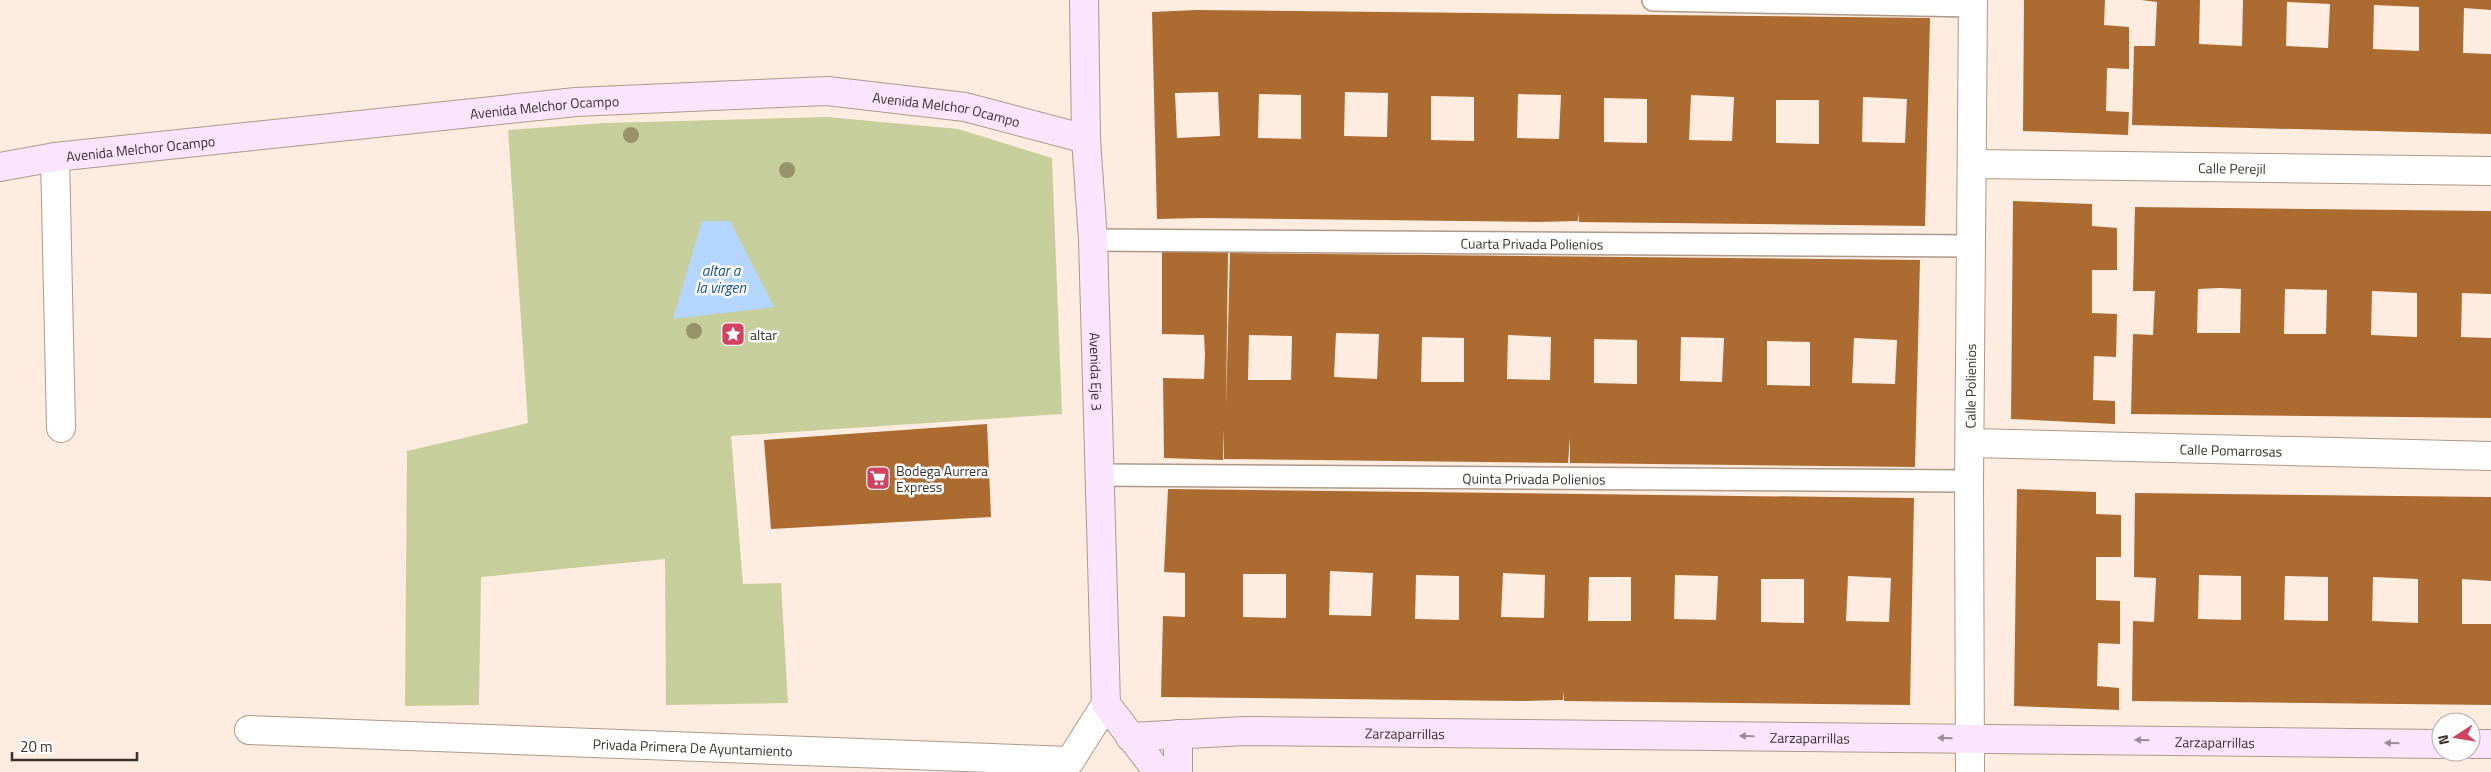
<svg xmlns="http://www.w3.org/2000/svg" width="2491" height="772" font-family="'Titillium Web',sans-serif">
<rect width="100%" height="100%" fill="#fdecdf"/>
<path fill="#c6cf9b" d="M827,117L958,129L1052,158L1062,414L731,436L743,584L781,583L788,703L666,705L665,559L481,577L479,705L405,706L407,451L528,423L508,130L605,123Z"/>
<path fill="#b4d6fe" d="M702,221H730L774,307L673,319Z"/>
<path fill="#ac6c31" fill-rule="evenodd" d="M2024,0H2105L2104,25L2129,27V69L2107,68L2106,111L2129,112L2128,135L2023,131Z
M2141,0H2200L2199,44L2242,46L2243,0H2491V10L2464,8L2463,53L2491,54V134L2132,125L2134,46H2155L2157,2ZM2287,2L2330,4L2328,48L2286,46ZM2374,5L2419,7V51L2373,49Z
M1196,10L1930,18L1925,226L1579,222V212L1578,221L1537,222L1200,218L1157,219L1152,12ZM1218,92L1220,136L1177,138L1175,93ZM1345,92L1388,93L1387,137L1344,136ZM1259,94L1301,95V139L1258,138ZM1518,94L1561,95L1559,139L1517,138ZM1691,95L1734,97L1732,141L1689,140ZM1431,96L1474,97V141L1431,140ZM1863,97L1907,99L1905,143L1862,142ZM1604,98L1647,99V143L1604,142ZM1776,100H1819V144L1776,143Z
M2013,201L2092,204V226L2117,228V270H2092V313L2117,314L2116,357L2094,356L2093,400L2115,401V424L2011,419Z
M2135,207L2491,211V294L2462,293L2461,337L2491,338V418L2131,414L2133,334L2153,335L2155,291H2133ZM2220,288L2241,289L2240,333H2197L2198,289ZM2285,289L2327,290L2326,334H2284ZM2372,291L2417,293V337L2371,335Z
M1162,250L1228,252L1226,409L1230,253L1920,260L1915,467L1570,463V437L1568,463L1224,459V428L1223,460L1164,458L1163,378L1204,379L1205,354L1204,335L1162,334ZM1336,333L1379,334L1377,379L1334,377ZM1249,335L1292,336L1291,380H1248ZM1508,335L1551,337L1550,380L1507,379ZM1422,337L1464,338V382H1421ZM1681,337L1724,338L1722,382L1680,381ZM1854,338L1897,340L1895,384L1852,383ZM1594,339L1637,340V384L1594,383ZM1767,341L1810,342V386L1767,385Z
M987,424L991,517L771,529L764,440Z
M1168,489L1914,498L1910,705L1564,701V691L1563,700L1522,701L1161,697L1163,616L1185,617V573L1164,572ZM1330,571L1373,573L1371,616L1329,615ZM1503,573L1545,575L1544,618L1501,617ZM1243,574H1286V618L1243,617ZM1416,575L1459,576V620L1415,619ZM1675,575L1718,576L1716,620L1674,619ZM1848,576L1891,578L1889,622L1846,621ZM1589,577H1631V621H1588ZM1761,579H1804V623L1761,622Z
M2017,489L2096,492V514L2121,515V557H2096V600L2120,601V644L2098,643L2097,686L2119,688V710L2014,706Z
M2135,493L2491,497V581L2462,579V624H2491V705L2132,701L2133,621L2154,622L2156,578L2134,577ZM2199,575L2241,576V620L2198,619ZM2285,576L2328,577V621L2284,620ZM2373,577L2418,579V623L2372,621Z"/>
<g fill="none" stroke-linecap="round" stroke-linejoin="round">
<g stroke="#ad998a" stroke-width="24">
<g id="lane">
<path d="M1653,0L1973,6"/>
<path id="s1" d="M1093,240L1972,246"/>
<path id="s2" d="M1099,475L1969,481"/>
</g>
</g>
<g stroke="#ad998a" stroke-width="30">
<g id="street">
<path d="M55,157L61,428"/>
<path id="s3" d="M1972,164L2491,171"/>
<path id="s4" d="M1971,443L2491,456"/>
<path id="s5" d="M249,730L1070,761L1106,704"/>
<path id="s6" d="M1970,772L1969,481L1973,0"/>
</g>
</g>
<g stroke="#ad998a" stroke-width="30">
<g id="secondary">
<path id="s7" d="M1084,0L1086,139L1093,240L1106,704L1158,772"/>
<path id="s8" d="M0,167L55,157L576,102L827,91L965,107L1086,139"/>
<path d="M1178,734V772"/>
<path id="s9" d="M1130,737L1245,731L2441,744"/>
<path d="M2471,744H2491"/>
</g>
</g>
<use href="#lane" stroke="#fff" stroke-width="21"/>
<use href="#street" stroke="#fff" stroke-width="28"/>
<use href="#secondary" stroke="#fbe5fe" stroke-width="28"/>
</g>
<g fill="#979369">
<circle cx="631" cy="135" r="8"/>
<circle cx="787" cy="170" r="8"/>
<circle cx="694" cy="331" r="8"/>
</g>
<defs><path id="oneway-solid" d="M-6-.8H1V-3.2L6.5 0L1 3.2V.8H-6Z" transform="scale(1.25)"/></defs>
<g fill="#9a8b94">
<use href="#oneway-solid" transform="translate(1747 736) rotate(-179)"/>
<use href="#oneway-solid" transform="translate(1945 738) rotate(-179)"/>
<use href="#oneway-solid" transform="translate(2142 740) rotate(-179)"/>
<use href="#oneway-solid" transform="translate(2392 743) rotate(-179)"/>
</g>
<defs>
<g id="sight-square" transform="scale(1.25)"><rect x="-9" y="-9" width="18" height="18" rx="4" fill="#d14162" stroke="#fdfdfd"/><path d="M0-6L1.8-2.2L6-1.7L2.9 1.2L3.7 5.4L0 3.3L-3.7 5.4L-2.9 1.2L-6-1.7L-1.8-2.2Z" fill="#fff"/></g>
<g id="supermarket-square" transform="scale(1.25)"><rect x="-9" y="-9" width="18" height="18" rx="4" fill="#d14162" stroke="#fdfdfd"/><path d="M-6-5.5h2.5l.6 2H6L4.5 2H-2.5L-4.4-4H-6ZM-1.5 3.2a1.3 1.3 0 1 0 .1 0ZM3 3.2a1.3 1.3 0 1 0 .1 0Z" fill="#fff"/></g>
</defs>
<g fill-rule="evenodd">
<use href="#sight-square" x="733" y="334"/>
<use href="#supermarket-square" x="878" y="478"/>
</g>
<g text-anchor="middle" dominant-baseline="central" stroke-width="5" stroke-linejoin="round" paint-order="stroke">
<g font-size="14" fill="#39312b" stroke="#fdfdfd">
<text stroke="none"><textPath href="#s8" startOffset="548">Avenida Melchor Ocampo</textPath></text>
<text stroke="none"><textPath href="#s8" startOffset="952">Avenida Melchor Ocampo</textPath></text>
<text stroke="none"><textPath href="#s8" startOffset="142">Avenida Melchor Ocampo</textPath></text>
<text stroke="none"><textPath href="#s3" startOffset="260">Calle Perejil</textPath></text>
<text stroke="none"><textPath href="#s1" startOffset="439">Cuarta Privada Polienios</textPath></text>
<text stroke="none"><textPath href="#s7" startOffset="372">Avenida Eje 3</textPath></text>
<text stroke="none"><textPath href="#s6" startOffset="386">Calle Polienios</textPath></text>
<text stroke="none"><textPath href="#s4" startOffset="260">Calle Pomarrosas</textPath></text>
<text stroke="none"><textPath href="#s2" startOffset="435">Quinta Privada Polienios</textPath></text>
<text stroke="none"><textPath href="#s9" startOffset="275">Zarzaparrillas</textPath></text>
<text stroke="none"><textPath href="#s9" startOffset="680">Zarzaparrillas</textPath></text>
<text stroke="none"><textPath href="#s9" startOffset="1085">Zarzaparrillas</textPath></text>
<text stroke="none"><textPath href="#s5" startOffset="444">Privada Primera De Ayuntamiento</textPath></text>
</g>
<g font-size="14" fill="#39312b" stroke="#fdfdfd" text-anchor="start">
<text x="750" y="334">altar</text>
<text x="896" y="470">Bodega Aurrera<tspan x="896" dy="16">Express</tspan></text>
</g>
<g font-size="15" font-style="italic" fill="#164f89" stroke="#fdfdfd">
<text x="721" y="270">altar a<tspan x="721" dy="17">la virgen</tspan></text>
</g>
</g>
<g transform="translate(2456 737) rotate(258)"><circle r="24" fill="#fdfdfd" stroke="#afaba9"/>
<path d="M0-4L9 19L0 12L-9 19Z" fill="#d14162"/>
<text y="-8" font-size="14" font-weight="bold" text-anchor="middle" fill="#39312b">N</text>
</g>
<path d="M12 752v8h125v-8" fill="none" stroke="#39312b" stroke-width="2.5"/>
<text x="20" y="752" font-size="15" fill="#39312b" stroke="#fdfdfd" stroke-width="4" paint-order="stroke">20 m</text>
</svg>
